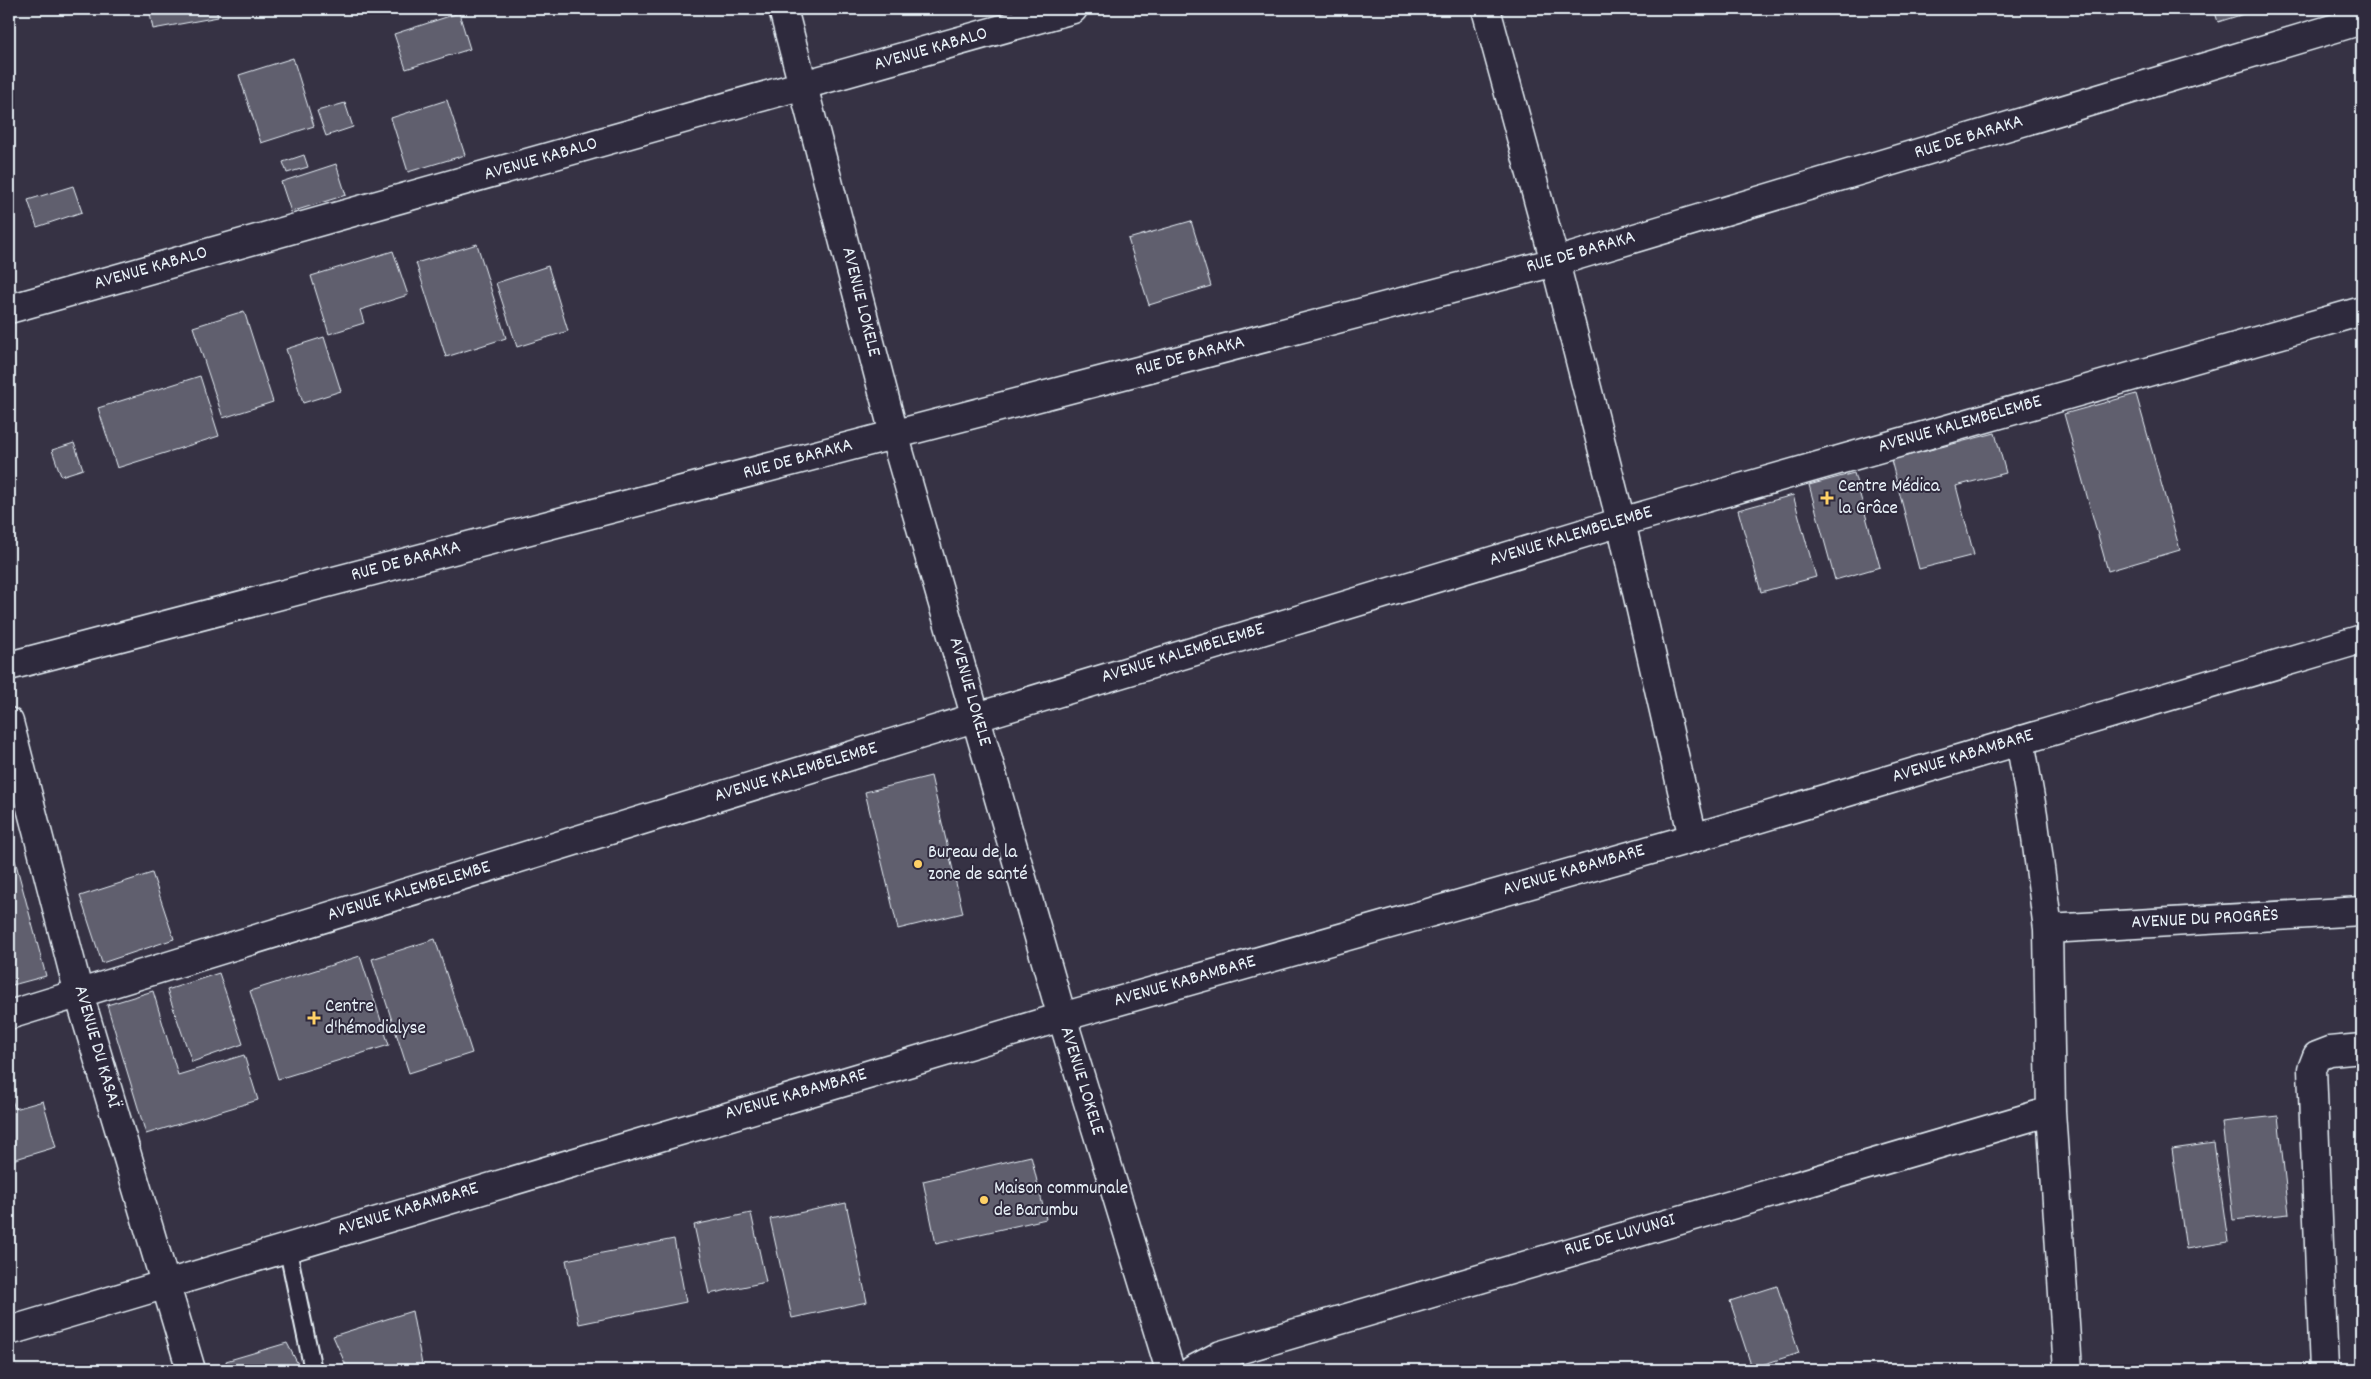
<svg xmlns="http://www.w3.org/2000/svg" width="2371" height="1379" font-family="Dekko,sans-serif">
<rect width="100%" height="100%" fill="#363244"/>
<filter id="ink" filterUnits="userSpaceOnUse"><feTurbulence type="fractalNoise" baseFrequency=".02" numOctaves="2"/><feDisplacementMap in="SourceGraphic" scale="10" xChannelSelector="R" yChannelSelector="G"/><feConvolveMatrix kernelMatrix="1 2 1 2 8 2 1 2 1" color-interpolation-filters="sRGB"/></filter>
<g filter="url(#ink)">
<path fill="#605e6e" stroke="#e8f1f8" d="M149,9H216L218,17L153,29Z
M2214,9H2260L2218,22Z
M459,13L470,49L406,69L394,34Z
M293,58L314,126L261,143L239,75Z
M447,100L465,155L408,172L391,118Z
M345,103L353,127L326,136L317,111Z
M304,155L308,167L287,173L283,162Z
M336,164L346,195L291,212L281,182Z
M73,186L82,212L37,227L28,200Z
M1191,221L1211,286L1149,305L1128,239Z
M477,244L506,338L446,357L416,263Z
M393,251L408,295L360,310L364,323L329,334L311,276Z
M548,266L568,331L517,347L496,283Z
M244,311L273,402L223,418L193,327Z
M324,337L341,391L303,403L286,349Z
M200,376L219,436L117,468L98,408Z
M2136,394L2180,550L2108,571L2064,414Z
M1995,433L2006,473L1956,486L1974,555L1919,569L1891,460Z
M74,443L83,469L61,476L52,450Z
M1854,473L1880,567L1835,580L1809,485Z
M1793,495L1816,577L1761,592L1738,510Z
M931,776L963,913L898,929L865,792Z
M15,860L46,976L9,986V862Z
M152,873L174,939L102,963L80,896Z
M435,939L472,1053L409,1073L372,959Z
M360,956L389,1045L278,1079L250,991Z
M219,973L243,1044L192,1062L167,990Z
M153,991L178,1075L244,1055L258,1100L146,1134L107,1005Z
M9,1090L15,1109L43,1101L56,1147L9,1161Z
M2278,1116L2289,1214L2233,1220L2222,1122Z
M2214,1143L2228,1242L2186,1249L2172,1149Z
M1031,1156L1046,1219L936,1244L923,1181Z
M846,1203L867,1302L792,1318L770,1219Z
M751,1213L766,1282L709,1294L694,1225Z
M674,1239L686,1302L579,1324L566,1260Z
M1777,1286L1799,1353L1752,1368L1730,1301Z
M412,1311L423,1370H348L333,1336Z
M287,1343L301,1370H227L226,1361Z"/>
<g fill="none" stroke-linecap="round" stroke-linejoin="round">
<g stroke="#e8f1f8" stroke-width="20">
<path id="service" d="M287,1246L313,1370"/>
</g>
<g stroke="#e8f1f8" stroke-width="31">
<path id="minor" d="M783,9L894,434L1062,1017L1170,1370
M1486,9L1555,262L1621,522L1693,838
M9,309L1073,9
M9,666L1555,262L2362,20
M2020,740L2033,815L2048,929L2051,1111L2068,1370
M2048,929L2362,911
M9,1015L977,717L1621,522L2362,311
M1193,1370L1221,1355L2051,1111
M2324,1370L2312,1069L2317,1056L2330,1051L2362,1048"/>
</g>
<g stroke="#e8f1f8" stroke-width="31">
<path id="tertiary" d="M9,722L79,994L191,1370"/>
</g>
<g stroke="#e8f1f8" stroke-width="31">
<path id="secondary" d="M9,1331L1062,1017L1693,838L2362,639"/>
</g>
<use href="#service" stroke="#2f2a3d" stroke-width="16"/>
<use href="#minor" stroke="#2f2a3d" stroke-width="28"/>
<use href="#tertiary" stroke="#2f2a3d" stroke-width="28"/>
<use href="#secondary" stroke="#2f2a3d" stroke-width="28"/>
</g>
</g>
<g fill="#ffd166" stroke="#2f2a3d" stroke-width="2">
<path d="M1824.5 490.5h5v5h5v5h-5v5h-5v-5h-5v-5h5z"/>
<circle cx="918" cy="864" r="5"/>
<path d="M311.5 1010.5h5v5h5v5h-5v5h-5v-5h-5v-5h5z"/>
<circle cx="984" cy="1200" r="5"/>
</g>
<g text-anchor="middle" dominant-baseline="central" stroke-width="4" stroke-linejoin="round" paint-order="stroke">
<g font-size="19" fill="#e8f1f8" stroke="#2f2a3d">
<text transform="translate(931 50) rotate(-16)">AVENUE KABALO</text>
<text transform="translate(1969 138) rotate(-17)">RUE DE BARAKA</text>
<text transform="translate(541 160) rotate(-16)">AVENUE KABALO</text>
<text transform="translate(1581 253) rotate(-16)">RUE DE BARAKA</text>
<text transform="translate(151 269) rotate(-16)">AVENUE KABALO</text>
<text transform="translate(860 302) rotate(76)">AVENUE LOKELE</text>
<text transform="translate(1190 357) rotate(-15)">RUE DE BARAKA</text>
<text transform="translate(1960 425) rotate(-16)">AVENUE KALEMBELEMBE</text>
<text transform="translate(798 460) rotate(-15)">RUE DE BARAKA</text>
<text transform="translate(1571 537) rotate(-17)">AVENUE KALEMBELEMBE</text>
<text transform="translate(406 562) rotate(-15)">RUE DE BARAKA</text>
<text transform="translate(1183 654) rotate(-17)">AVENUE KALEMBELEMBE</text>
<text transform="translate(969 692) rotate(74)">AVENUE LOKELE</text>
<text transform="translate(1963 757) rotate(-17)">AVENUE KABAMBARE</text>
<text transform="translate(796 773) rotate(-17)">AVENUE KALEMBELEMBE</text>
<text transform="translate(1574 871) rotate(-16)">AVENUE KABAMBARE</text>
<text transform="translate(409 892) rotate(-17)">AVENUE KALEMBELEMBE</text>
<text transform="translate(2205 920) rotate(-3)">AVENUE DU PROGRÈS</text>
<text transform="translate(1185 982) rotate(-16)">AVENUE KABAMBARE</text>
<text transform="translate(96 1047) rotate(74)">AVENUE DU KASAÏ</text>
<text transform="translate(1081 1081) rotate(73)">AVENUE LOKELE</text>
<text transform="translate(796 1095) rotate(-16)">AVENUE KABAMBARE</text>
<text transform="translate(408 1210) rotate(-17)">AVENUE KABAMBARE</text>
<text transform="translate(1620 1236) rotate(-16)">RUE DE LUVUNGI</text>
</g>
<g font-size="19" fill="#e8f1f8" stroke="#2f2a3d" text-anchor="start">
<text x="1838" y="487">Centre Médica<tspan x="1838" dy="22">la Grâce</tspan></text>
<text x="928" y="853">Bureau de la<tspan x="928" dy="22">zone de santé</tspan></text>
<text x="325" y="1007">Centre<tspan x="325" dy="22">d'hémodialyse</tspan></text>
<text x="994" y="1189">Maison communale<tspan x="994" dy="22">de Barumbu</tspan></text>
</g>
</g>
<rect width="2371" height="1379" fill="none" stroke="#2f2a3d" stroke-width="30"/>
<rect x="15" y="15" width="2341" height="1349" fill="none" stroke="#e8f1f8" stroke-width="2" filter="url(#ink)"/>
</svg>
